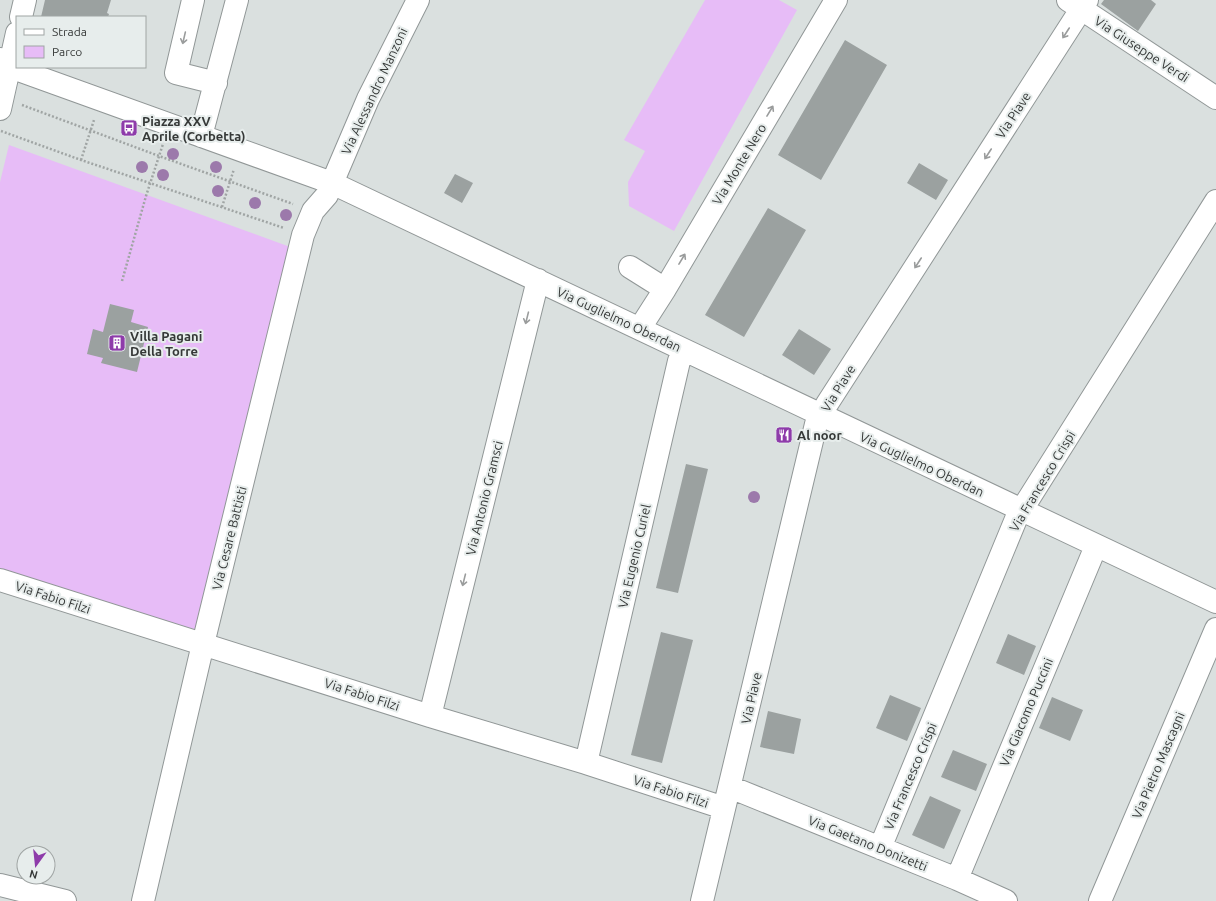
<svg xmlns="http://www.w3.org/2000/svg" width="1216" height="901" font-family="Ubuntu,sans-serif">
<rect width="100%" height="100%" fill="#dae0df"/>
<path fill="#e7bcf7" d="M705,0H779L797,10L674,231L629,206L628,182L645,151L624,140Z
M9,145L293,248L200,631L0,570V182Z"/>
<path fill="#9ba1a0" d="M45,0H111L107,13L109,14L108,17H41Z
M1104,0H1151L1156,4L1138,31L1101,4Z
M845,40L887,65L821,180L778,155Z
M919,163L948,180L936,200L907,183Z
M455,174L473,183L462,203L444,193Z
M768,208L806,230L744,337L705,315Z
M110,304L134,310L131,322L148,327L137,372L101,363L103,358L87,354L93,329L103,332Z
M799,329L831,349L814,375L782,355Z
M686,464L708,469L678,593L656,588Z
M661,632L693,640L662,763L631,755Z
M1008,634L1036,646L1024,675L996,663Z
M890,695L921,708L907,741L876,728Z
M1052,697L1083,710L1070,741L1039,728Z
M768,711L801,719L794,754L760,747Z
M953,750L987,764L976,791L941,777Z
M930,796L961,810L944,849L912,835Z"/>
<g fill="none" stroke-linecap="round" stroke-linejoin="round">
<g stroke="#919797" stroke-width="24">
<path id="minor" d="M193,0L176,73L216,83
M1068,0L1216,98
M21,17L25,0
M0,59L21,71L332,183L1216,602
M0,109L17,33
M201,136L237,0
M630,267L665,289
M640,328L665,289L836,0
M0,580L430,716L586,763L724,808
M430,716L538,280
M586,763L679,361L686,351
M730,787L957,879L1006,901
M880,848L1016,519L1216,201
M957,879L1096,546
M0,885L65,901
M143,901L203,644L303,235L313,211L327,195L368,99L418,0
M702,901L816,424L827,404L1087,0
M1100,901L1216,629"/>
</g>
<path stroke="#a0a5a4" stroke-width="2.5" stroke-dasharray="2 2" stroke-linecap="butt" d="M22,105L159,156L293,204
M1,131L81,160L284,228
M81,160L94,120
M222,207L234,169
M122,281L146,196L163,144"/>
<use href="#minor" stroke="#fff" stroke-width="22"/>
</g>
<g fill="#9c79ab">
<circle cx="173" cy="154" r="6"/>
<circle cx="142" cy="167" r="6"/>
<circle cx="216" cy="167" r="6"/>
<circle cx="163" cy="175" r="6"/>
<circle cx="218" cy="191" r="6"/>
<circle cx="255" cy="203" r="6"/>
<circle cx="286" cy="215" r="6"/>
<circle cx="754" cy="497" r="6"/>
</g>
<defs><path id="oneway-shaft" d="M-6 0H5M1.5-3L5.5 0L1.5 3" fill="none" stroke-width="1.6" stroke-linecap="round" stroke-linejoin="round"/></defs>
<g stroke="#9a9c9c">
<use href="#oneway-shaft" transform="translate(1066 33) rotate(123)"/>
<use href="#oneway-shaft" transform="translate(184 38) rotate(103)"/>
<use href="#oneway-shaft" transform="translate(770 111) rotate(-59)"/>
<use href="#oneway-shaft" transform="translate(988 154) rotate(123)"/>
<use href="#oneway-shaft" transform="translate(682 259) rotate(-59)"/>
<use href="#oneway-shaft" transform="translate(918 263) rotate(123)"/>
<use href="#oneway-shaft" transform="translate(527 318) rotate(104)"/>
<use href="#oneway-shaft" transform="translate(464 580) rotate(104)"/>
</g>
<defs>
<g id="bus-square" transform="scale(0.9)"><rect x="-9" y="-9" width="18" height="18" rx="4" fill="#8e3baa" stroke="#e7edec"/><path d="M-5-6H5V4H4V6H2V4H-2V6H-4V4H-5ZM-3.5-4V0h7V-4ZM-3.5 1.2v1.5H-2V1.2ZM2 1.2v1.5H3.5V1.2Z" fill="#fff"/></g>
<g id="building-square" transform="scale(0.9)"><rect x="-9" y="-9" width="18" height="18" rx="4" fill="#8e3baa" stroke="#e7edec"/><path d="M-4-6H4V6H1V3H-1V6H-4ZM-2.5-4.3h1.7v1.8h-1.7ZM.8-4.3h1.7v1.8H.8ZM-2.5-1h1.7V.8h-1.7ZM.8-1h1.7V.8H.8Z" fill="#fff"/></g>
<g id="restaurant-square" transform="scale(0.9)"><rect x="-9" y="-9" width="18" height="18" rx="4" fill="#8e3baa" stroke="#e7edec"/><path d="M-5-6h1v4h1v-4h1v4h1v-4h1v5L-1.5 .5V6h-2V.5L-5-1ZM5-6V6H3V1.5H1.5Q1.5-4 5-6Z" fill="#fff"/></g>
</defs>
<g fill-rule="evenodd">
<use href="#bus-square" x="129" y="128"/>
<use href="#building-square" x="117" y="343"/>
<use href="#restaurant-square" x="784" y="435"/>
</g>
<g text-anchor="middle" dominant-baseline="central" stroke-width="4" stroke-linejoin="round" paint-order="stroke">
<g font-size="13" fill="#363938" stroke="#e7edec">
<text transform="translate(1142 49) rotate(33)">Via Giuseppe Verdi</text>
<text transform="translate(374 91) rotate(-65)">Via Alessandro Manzoni</text>
<text transform="translate(1013 115) rotate(-57)">Via Piave</text>
<text transform="translate(739 164) rotate(-59)">Via Monte Nero</text>
<text transform="translate(619 319) rotate(25)">Via Guglielmo Oberdan</text>
<text transform="translate(838 388) rotate(-58)">Via Piave</text>
<text transform="translate(922 464) rotate(25)">Via Guglielmo Oberdan</text>
<text transform="translate(1042 481) rotate(-59)">Via Francesco Crispi</text>
<text transform="translate(484 498) rotate(-76)">Via Antonio Gramsci</text>
<text transform="translate(229 538) rotate(-76)">Via Cesare Battisti</text>
<text transform="translate(634 556) rotate(-77)">Via Eugenio Curiel</text>
<text transform="translate(53 597) rotate(18)">Via Fabio Filzi</text>
<text transform="translate(362 694) rotate(18)">Via Fabio Filzi</text>
<text transform="translate(751 698) rotate(-77)">Via Piave</text>
<text transform="translate(1026 712) rotate(-67)">Via Giacomo Puccini</text>
<text transform="translate(1158 765) rotate(-67)">Via Pietro Mascagni</text>
<text transform="translate(910 776) rotate(-67)">Via Francesco Crispi</text>
<text transform="translate(671 791) rotate(18)">Via Fabio Filzi</text>
<text transform="translate(868 843) rotate(22)">Via Gaetano Donizetti</text>
</g>
<g font-size="13" font-weight="bold" fill="#363938" stroke="#e7edec" text-anchor="start">
<text x="142" y="121">Piazza XXV<tspan x="142" dy="15">Aprile (Corbetta)</tspan></text>
<text x="130" y="336">Villa Pagani<tspan x="130" dy="15">Della Torre</tspan></text>
<text x="797" y="435">Al noor</text>
</g>
</g>
<rect x="16" y="16" width="130" height="52" fill="#e7edec" stroke="#a0a5a4"/>
<rect x="24" y="29" width="20" height="6" fill="#ffffff" stroke="#a0a5a4"/>
<text x="52" y="36" font-size="12" fill="#363938">Strada</text>
<rect x="24" y="46" width="20" height="12" fill="#e7bcf7" stroke="#a0a5a4"/>
<text x="52" y="56" font-size="12" fill="#363938">Parco</text>
<g transform="translate(36 865) rotate(195)"><circle r="19" fill="#e7edec" stroke="#a0a5a4"/>
<path d="M0-3L7 15L0 10L-7 15Z" fill="#8e3baa"/>
<text y="-6" font-size="11" font-weight="bold" text-anchor="middle" fill="#363938">N</text>
</g>
</svg>
